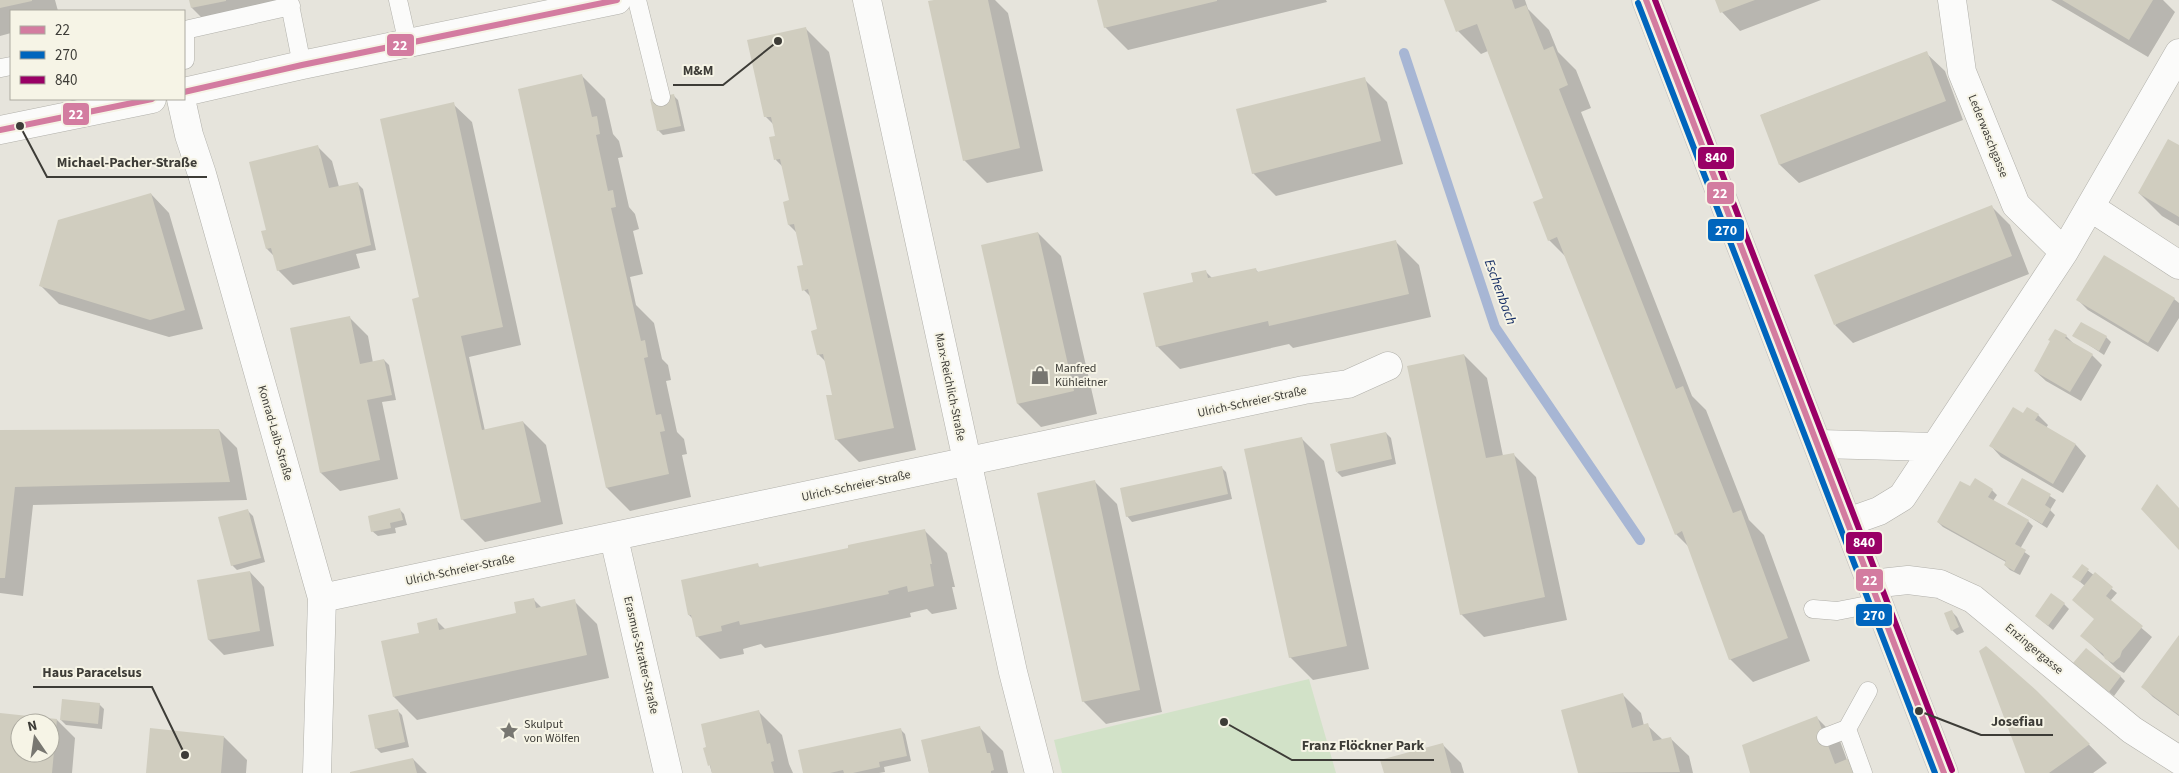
<svg xmlns="http://www.w3.org/2000/svg" width="2179" height="773" font-family="'Source Sans 3',sans-serif">
<rect width="100%" height="100%" fill="#e6e4dc"/>
<path fill="#d2e2c8" d="M1309,679L1336,773H1062L1054,740Z"/>
<path fill="#0003" fill-rule="evenodd" d="M0,0H55L58,11H11V33L0,36Z
M191,0H289L215,31L192,8Z
M940,0H995L1008,13L1043,171L987,183L964,160Z
M1099,0H1326L1327,2L1128,50L1105,27Z
M1445,0H1525L1528,9L1549,30L1558,52L1576,70L1591,108L1581,112L1692,396L1706,410L1749,520L1764,535L1810,661L1753,682L1730,659L1689,547L1676,534L1567,258L1549,240L1545,199L1488,51L1481,54L1458,31Z
M1717,0H1821L1740,31L1722,12Z
M2051,0H2163L2175,12L2148,57Z
M806,29L829,52L916,450L859,462L836,439L833,396L826,362L818,354L819,330L812,298L804,290L805,266L797,233L789,225L784,203L791,201L783,167L776,160V137L774,125L766,117Z
M1926,53L1945,71L1963,120L1799,183L1780,165L1761,115Z
M582,76L605,99L613,134L619,141L623,157L618,158L629,207L635,214L639,229L633,231L643,274L630,277L636,305L654,323L662,359L668,365L671,380L666,381L677,432L684,439L687,454L682,455L691,497L630,511L607,488Z
M1364,79L1387,102L1403,164L1276,196L1253,173Z
M673,95L678,100L685,131L663,135L658,130Z
M453,104L472,122L521,345L469,357L485,431L523,422L546,445L563,524L485,542L462,519L421,298Z
M317,146L332,161L339,187L358,184L363,189L376,250L356,254L360,268L293,285L278,270L274,256L267,249L268,231Z
M2179,147V226L2162,216L2139,193Z
M151,194L169,213L203,329L169,337L59,304L40,285Z
M1992,207L2010,225L2029,274L1853,343L1835,325Z
M1038,233L1061,256L1097,414L1041,427L1018,404L983,246Z
M1396,242L1419,265L1431,317L1293,348L1289,344L1180,369L1157,346L1194,282L1205,271L1212,278L1255,269L1259,273Z
M2174,299L2179,303V318L2158,352L2088,310L2078,300Z
M349,317L368,336L373,363L384,360L389,365L396,400L382,402L398,479L340,491L321,473Z
M2081,323L2106,337L2111,342L2104,355L2074,335Z
M2066,336L2074,344L2092,355L2102,365L2081,401L2046,381L2035,371Z
M1464,355L1487,378L1503,456L1513,454L1536,477L1567,620L1484,637L1461,614Z
M2023,414L2038,415L2048,425L2046,428L2076,445L2086,456L2063,493L2001,457L1991,446Z
M219,430L237,448L247,500L33,505L23,596L0,593V432Z
M1386,433L1391,438L1396,464L1342,477L1337,472Z
M1301,438L1324,461L1369,669L1313,680L1290,657Z
M1221,467L1226,472L1232,499L1132,522L1127,516Z
M2023,479L2056,500L2050,510L2055,515L2047,528L2009,504Z
M1094,481L1117,504L1162,712L1106,724L1083,701Z
M1971,488L1992,490L1997,495L1993,501L2028,521L2033,526L2020,549L2030,556L2020,575L2010,570L2005,565L2006,562L1943,527L1938,522Z
M399,509L404,514L407,525L395,528L396,533L378,536L372,531Z
M248,511L253,516L265,562L237,570L232,565Z
M924,530L947,553L955,587H952L957,609L932,614L927,609L910,613L911,617L837,633L765,648L761,644L743,649L744,654L720,659L697,636L693,619L689,615L757,565L761,568L850,549Z
M2082,566L2117,593L2110,601L2152,637L2124,673L2117,669L2082,636L2096,619L2085,586L2074,577Z
M250,572L264,587L274,646L224,655L209,640L198,581Z
M533,599L542,608L574,601L597,624L609,678L417,720L394,697L436,620L446,630L518,614Z
M2064,604L2069,609L2053,630L2036,616Z
M1952,612L1957,617L1964,632L1957,635L1952,630Z
M2179,637V716L2153,697L2143,687Z
M2080,668L2120,676L2125,681L2114,696Z
M2037,692L2107,763L2093,773H2026Z
M1622,694L1641,713L1644,726L1647,725L1663,740L1670,738L1689,756L1693,773H1579L1562,711Z
M99,704L104,709L102,729L66,725L61,720Z
M397,710L402,715L409,747L381,753L376,748Z
M759,712L782,735L789,764L793,773H712L705,749Z
M0,715L57,720L75,738L72,773H0ZM20,723H50V753H20Z
M1817,718L1840,741L1847,760L1866,773H1751Z
M980,728L1003,751L1008,773H929L923,741Z
M900,729L905,734L911,761L884,767L885,772L879,773H804Z
M224,737L247,760L246,773H147Z
M1442,744L1461,763L1464,773H1385Z
M413,759L427,773H354Z"/>
<g fill="none" stroke-linecap="round" stroke-linejoin="round">
<path stroke="#a7b6d4" stroke-width="10" d="M1404,53L1495,327L1640,540"/>
</g>
<path fill="#d0cdbf" fill-rule="evenodd" d="M0,0H32V1L0,8Z
M189,0H226V1L191,8Z
M934,0H988L1020,148L963,161L928,1Z
M1097,0H1217V1L1104,28Z
M1444,0H1512L1515,9L1526,5L1544,50L1553,46L1568,85L1559,89L1676,389L1683,386L1733,513L1741,510L1788,638L1729,660L1682,531L1675,535L1557,237L1548,241L1533,202L1543,198L1477,24L1456,32Z
M1715,0H1755L1720,13Z
M2062,0H2153L2129,40Z
M806,27L894,428L835,440L826,395H832L823,354L817,355L811,331L817,329L808,289L802,291L797,266L803,265L794,224L788,225L783,202L789,200L780,159L774,160L769,137L775,136L771,117H764L747,40Z
M1927,51L1946,101L1779,165L1760,115Z
M582,74L592,117L597,116L600,134L596,135L608,191L613,190L616,207L611,208L641,341L645,340L648,357L644,358L656,415L661,414L665,431L660,432L669,474L606,488L518,89Z
M1365,77L1381,141L1252,174L1236,109Z
M674,94L681,126L657,131L650,99Z
M454,102L503,327L461,336L482,430L523,421L541,502L461,520L412,299L419,297L380,119Z
M2168,139L2179,145V217L2138,193Z
M318,145L329,188L358,182L371,245L277,271L271,248L266,249L261,231L266,230L249,162Z
M151,193L185,310L150,320L39,286L58,220Z
M1992,205L2012,256L1834,325L1814,275Z
M1038,232L1074,391L1017,404L981,245Z
M1396,240L1409,294L1269,326L1268,321L1156,347L1143,293L1193,282L1191,273L1206,270L1208,278L1256,268L1257,272Z
M2104,255L2175,298L2148,343L2076,300Z
M350,316L360,364L384,359L392,395L367,400L380,460L320,473L290,328Z
M2081,322L2107,336L2099,351L2072,336Z
M2055,329L2067,335L2065,338L2093,354L2070,392L2034,371L2050,341L2048,340Z
M1464,354L1486,458L1514,453L1545,597L1460,615L1407,366Z
M2013,407L2023,413L2027,407L2039,414L2035,420L2076,444L2053,484L1989,446Z
M219,429L230,482L15,487L5,578H0V430Z
M1386,432L1392,459L1336,472L1330,444Z
M1302,437L1347,646L1289,658L1244,449Z
M1222,466L1228,494L1126,517L1120,488Z
M1975,478L1993,489L1988,497L2029,520L2015,544L2026,550L2014,571L2004,565L2006,561L1937,522L1960,481L1970,486Z
M2022,478L2051,494L2045,505L2051,509L2042,524L2007,504Z
M1095,480L1140,690L1082,702L1037,493Z
M2157,484L2179,508V550L2141,509Z
M400,508L403,520L390,523L391,528L371,532L368,516Z
M248,509L261,558L231,566L218,517Z
M925,529L932,564H930L934,586L908,592L907,586L888,591L889,594L814,610L740,625L739,621L721,626L722,631L696,637L691,615H688L681,580L758,563L759,567L848,548V545Z
M2082,564L2089,569L2080,582L2072,577Z
M250,571L260,631L208,640L197,580Z
M2095,572L2113,587L2106,596L2143,626L2122,651L2120,657L2113,663L2105,659L2103,654L2080,636L2094,619L2072,600Z
M2051,593L2065,603L2048,626L2035,616Z
M534,598L536,608L575,599L587,655L393,697L381,641L419,633L417,623L437,618L439,630L516,613L514,602Z
M1952,610L1959,627L1951,631L1944,613Z
M2179,635V715L2141,687Z
M1986,646L2037,691L2090,744L2049,773H2025L1979,651Z
M2086,648L2121,676L2109,692L2073,663Z
M1623,693L1632,728L1648,723L1653,741L1671,737L1680,772L1578,773L1561,710Z
M62,699L100,703L98,724L60,720Z
M398,709L405,742L375,749L368,715Z
M759,710L767,744L770,743L774,761L771,762L774,773H712L710,765L708,766L703,748L706,747L701,724Z
M0,713L57,719L52,773H0ZM20,723H50V753H20Z
M1817,716L1835,764L1852,757L1858,773H1750L1742,745Z
M980,726L987,753H990L994,770L991,771V773H929L921,740Z
M150,728L224,736L221,773H146Z
M901,728L907,756L879,762L880,767L853,773H844L843,770L830,773H803L798,750Z
M1443,743L1451,773H1384L1380,760Z
M413,758L417,773H350V772Z"/>
<g fill="none" stroke-linecap="round" stroke-linejoin="round">
<g stroke="#b1b0aa" stroke-width="19">
<path id="service" d="M289,0L302,65
M398,0L408,44
M637,0L661,97
M185,60V30L291,6
M1,68L11,66
M1813,609L1837,611L1878,603
M1826,737L1847,729
M1863,773L1847,729L1868,691"/>
</g>
<g stroke="#b1b0aa" stroke-width="29">
<path id="minor" d="M867,0L1013,672L1039,773
M1952,0L1962,72L2016,205L2064,252
M184,92L302,65L617,0
M181,99L189,135L202,174L322,598L317,773
M0,130L152,99
M2090,207L2179,265
M1819,444L1935,447
M1848,522L1879,511L1902,497L2064,252L2179,53
M614,538L668,773
M1871,584L1908,580L1940,584L1973,599L2132,730L2179,760
M322,598L1304,390L1348,384L1388,366"/>
</g>
<g stroke="#c1c0bb" stroke-width="29">
<path id="primary" d="M1646,0L1944,773"/>
</g>
<use href="#service" stroke="#fbfbfa" stroke-width="18"/>
<use href="#minor" stroke="#fbfbfa" stroke-width="28"/>
<use href="#primary" stroke="#eee8e5" stroke-width="28"/>
<g stroke="#f6f4e6" stroke-width="10">
<path id="bus-1" d="M1646,0L1944,773
M184,92L302,65L617,0
M0,130L152,99"/>
</g>
<g stroke="#f6f4e6" stroke-width="10">
<path id="bus-2" d="M1638,3L1935,773"/>
</g>
<g stroke="#f6f4e6" stroke-width="10">
<path id="bus-3" d="M1655,0L1952,770"/>
</g>
<use href="#bus-1" stroke="#d37ca0" stroke-width="6"/>
<use href="#bus-2" stroke="#0065bd" stroke-width="6"/>
<use href="#bus-3" stroke="#906" stroke-width="6"/>
</g>
<defs>
<g id="shop-bare" transform="scale(1.5)"><path d="M-5-2.5h2.3a2.7 3.5 0 0 1 5.4 0H5L5.5 6h-11ZM-1.5-2.5h3a1.5 2.3 0 0 0-3 0Z" fill="#787771" stroke="#f6f4e6" stroke-width="2.5" paint-order="stroke"/></g>
<g id="sight-bare" transform="scale(1.5)"><path d="M0-6L1.8-2.2L6-1.7L2.9 1.2L3.7 5.4L0 3.3L-3.7 5.4L-2.9 1.2L-6-1.7L-1.8-2.2Z" fill="#787771" stroke="#f6f4e6" stroke-width="2.5" paint-order="stroke"/></g>
</defs>
<g fill-rule="evenodd">
<use href="#shop-bare" x="1040" y="375"/>
<use href="#sight-bare" x="509" y="731"/>
</g>
<g text-anchor="middle" dominant-baseline="central" stroke-width="4" stroke-linejoin="round" paint-order="stroke">
<g font-size="12" fill="#3d3c37" stroke="#f6f4e6">
<text transform="translate(1988 136) rotate(68)">Lederwaschgasse</text>
<text transform="translate(950 387) rotate(78)">Marx-Reichlich-Straße</text>
<text transform="translate(1252 402) rotate(-12)">Ulrich-Schreier-Straße</text>
<text transform="translate(275 433) rotate(74)">Konrad-Laib-Straße</text>
<text transform="translate(856 486) rotate(-12)">Ulrich-Schreier-Straße</text>
<text transform="translate(460 570) rotate(-12)">Ulrich-Schreier-Straße</text>
<text transform="translate(2034 649) rotate(40)">Enzingergasse</text>
<text transform="translate(641 655) rotate(77)">Erasmus-Stratter-Straße</text>
</g>
<g font-size="12" fill="#3d3c37" stroke="#f6f4e6" text-anchor="start">
<text x="1055" y="368">Manfred<tspan x="1055" dy="14">Kühleitner</tspan></text>
<text x="524" y="724">Skulput<tspan x="524" dy="14">von Wölfen</tspan></text>
</g>
<g font-size="14" font-style="italic" fill="#172f66" stroke="#f6f4e6">
<text transform="translate(1500 292) rotate(70)">Eschenbach</text>
</g>
</g>
<path fill="none" stroke="#3d3c37" stroke-width="2" d="M778 41L723 85H673M20 126L47 177H207M185 755L152 687H33M1919 711L1981 735H2053M1224 722L1292 760H1434"/>
<g fill="#3d3c37" stroke="#f6f4e6" stroke-width="2">
<circle cx="778" cy="41" r="5"/>
<circle cx="20" cy="126" r="5"/>
<circle cx="185" cy="755" r="5"/>
<circle cx="1919" cy="711" r="5"/>
<circle cx="1224" cy="722" r="5"/>
</g>
<g font-size="14" text-anchor="middle" font-weight="bold" fill="#3d3c37" stroke="#f6f4e6" stroke-width="4" stroke-linejoin="round" paint-order="stroke">
<text x="698" y="75">M&amp;M</text>
<text x="127" y="167">Michael-Pacher-Straße</text>
<text x="92" y="677">Haus Paracelsus</text>
<text x="2017" y="726">Josefiau</text>
<text x="1363" y="750">Franz Flöckner Park</text>
</g>
<g stroke="#f6f4e6" stroke-width="2">
<rect x="386" y="33" width="29" height="24" rx="5" fill="#d37ca0"/>
<rect x="62" y="102" width="28" height="24" rx="5" fill="#d37ca0"/>
<rect x="1697" y="146" width="38" height="24" rx="5" fill="#906"/>
<rect x="1706" y="181" width="29" height="24" rx="5" fill="#d37ca0"/>
<rect x="1707" y="218" width="38" height="24" rx="5" fill="#0065bd"/>
<rect x="1845" y="531" width="38" height="24" rx="5" fill="#906"/>
<rect x="1855" y="568" width="29" height="24" rx="5" fill="#d37ca0"/>
<rect x="1855" y="603" width="38" height="24" rx="5" fill="#0065bd"/>
</g>
<g font-size="14" text-anchor="middle" font-weight="bold" fill="#fff">
<text x="400" y="50">22</text>
<text x="76" y="119">22</text>
<text x="1716" y="162">840</text>
<text x="1720" y="198">22</text>
<text x="1726" y="235">270</text>
<text x="1864" y="547">840</text>
<text x="1870" y="585">22</text>
<text x="1874" y="620">270</text>
</g>
<rect x="10" y="10" width="175" height="90" fill="#f6f4e6" stroke="#acaaa0"/>
<rect x="20" y="26" width="25" height="8" fill="#d37ca0" stroke="#acaaa0"/>
<text x="55" y="35" font-size="15" fill="#3d3c37">22</text>
<rect x="20" y="51" width="25" height="8" fill="#0065bd" stroke="#acaaa0"/>
<text x="55" y="60" font-size="15" fill="#3d3c37">270</text>
<rect x="20" y="76" width="25" height="8" fill="#990066" stroke="#acaaa0"/>
<text x="55" y="85" font-size="15" fill="#3d3c37">840</text>
<g transform="translate(35 738) rotate(347)"><circle r="24" fill="#f6f4e6" stroke="#acaaa0"/>
<path d="M0-4L9 19L0 12L-9 19Z" fill="#787771"/>
<text y="-8" font-size="14" font-weight="bold" text-anchor="middle" fill="#3d3c37">N</text>
</g>
</svg>
